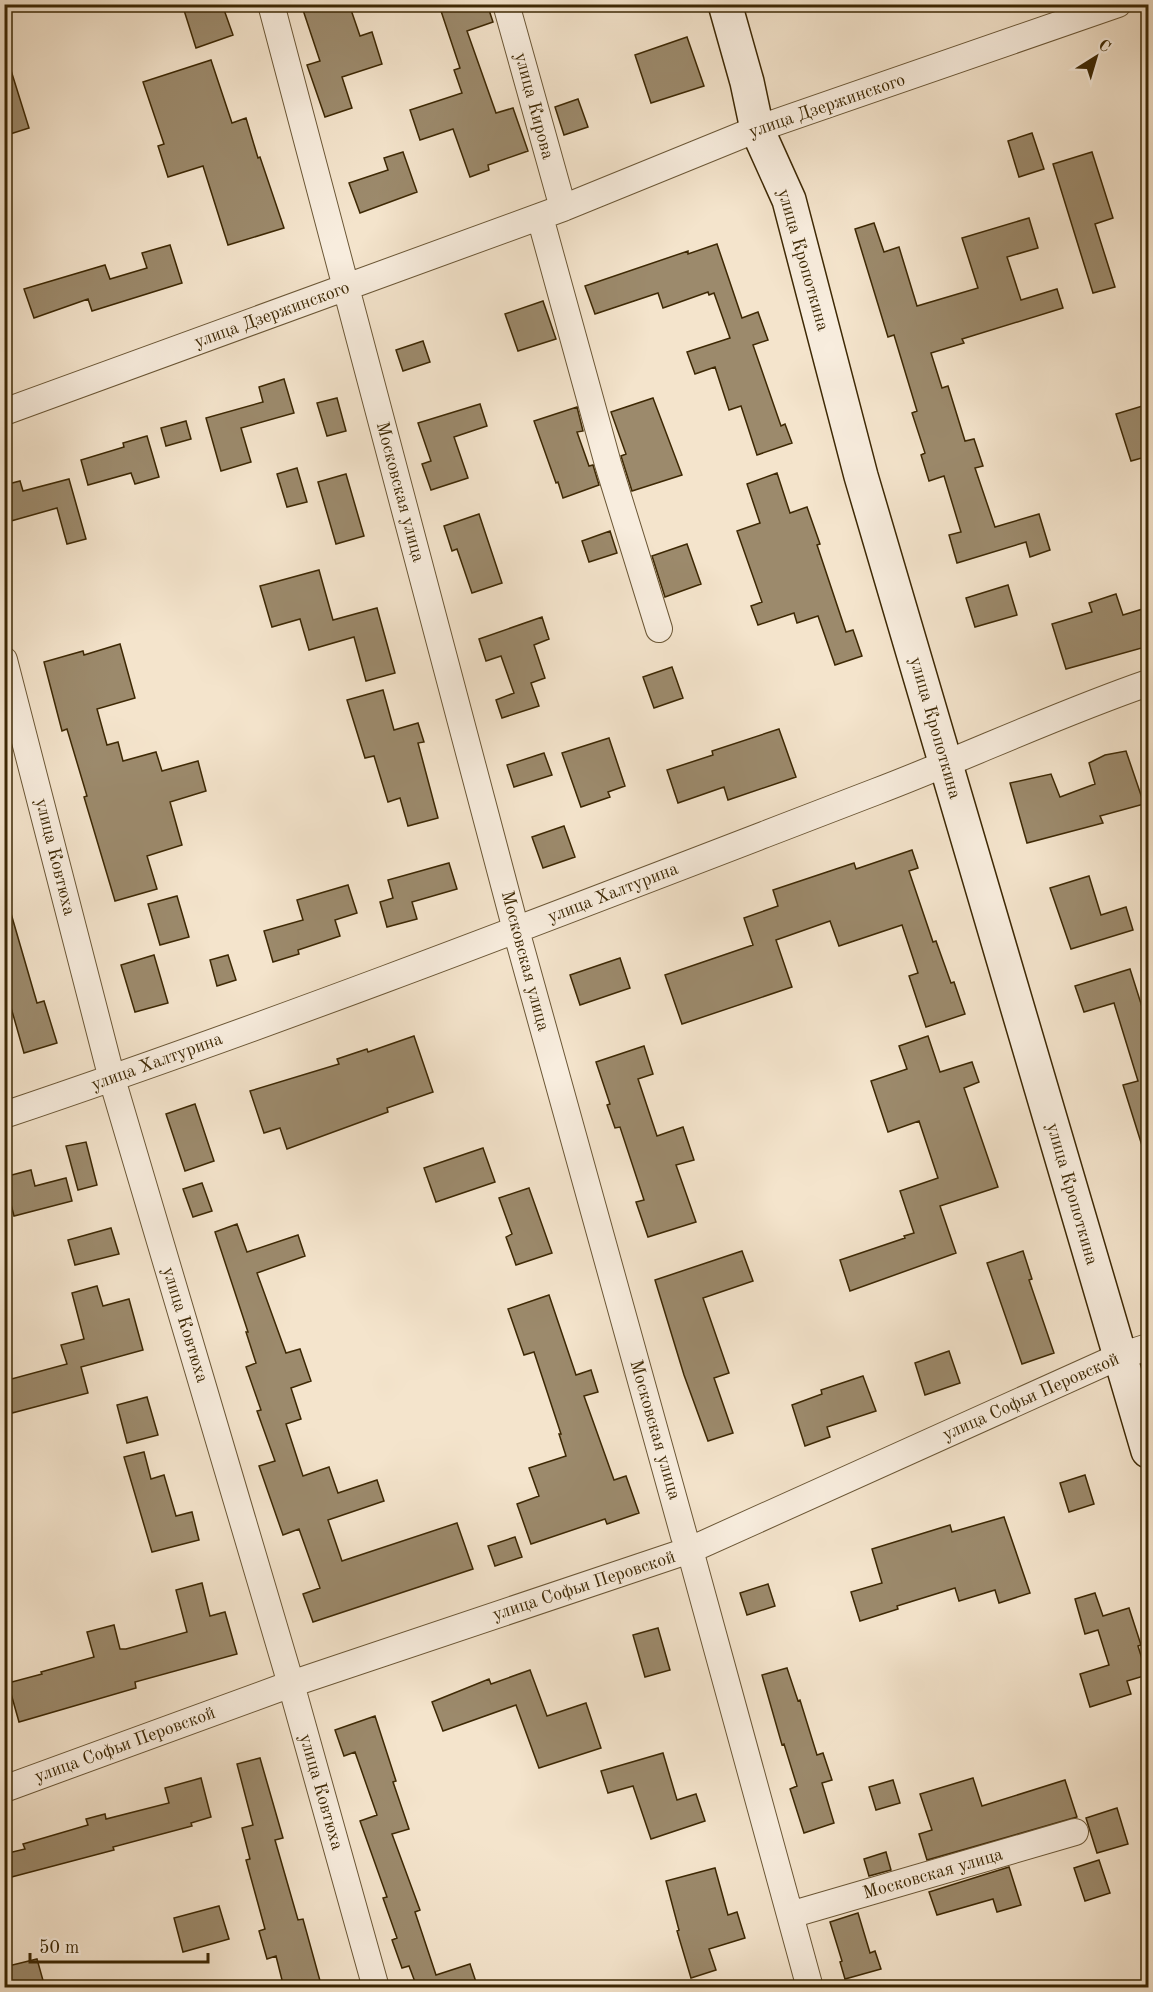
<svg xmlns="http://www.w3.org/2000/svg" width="1153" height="1992" font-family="'Old Standard TT',serif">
<rect width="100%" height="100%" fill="#f4e4cc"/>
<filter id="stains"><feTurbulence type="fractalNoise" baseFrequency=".00333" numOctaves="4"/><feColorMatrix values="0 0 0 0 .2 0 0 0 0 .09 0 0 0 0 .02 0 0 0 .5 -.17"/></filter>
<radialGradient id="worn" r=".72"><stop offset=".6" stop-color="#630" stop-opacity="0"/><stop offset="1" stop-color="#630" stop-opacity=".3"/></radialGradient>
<path fill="#9c8a6c" stroke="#3d2804" stroke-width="1.5" d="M182,4H222L233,35L196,48Z
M301,4H349L360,36L372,32L382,64L342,77L352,108L325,117L307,65L320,61Z
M461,4H487L493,22L467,31L496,113L513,108L528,151L488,165L489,170L470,177L453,129L420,140L410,110L462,93L454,70L460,68L441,11Z
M687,37L704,86L651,103L635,55Z
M211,60L232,123L246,118L258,158L260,157L284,228L228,245L203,166L168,177L158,146L164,144L143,82Z
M9,64L29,128L4,136V65Z
M578,99L588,127L564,135L555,107Z
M1032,133L1044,169L1019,177L1008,141Z
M403,152L417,192L360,213L349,183L388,170L384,158Z
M1092,152L1113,218L1095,224L1115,287L1093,293L1053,164Z
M1029,218L1038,248L1007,257L1021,300L1057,289L1063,308L962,339L964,343L931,353L942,388L948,386L965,441L974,439L983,466L975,468L995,527L1039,514L1050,550L1030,557L1026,542L957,563L949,535L961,532L944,476L929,481L921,455L925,453L912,413L917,411L894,335L888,337L855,229L874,223L884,252L899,247L917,306L978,288L962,238Z
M717,244L742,318L758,312L768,340L753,345L781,426L785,424L792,443L757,455L741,406L729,410L715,367L695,374L687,352L730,338L714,293L709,295L708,292L663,308L658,293L595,314L585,286L688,251V254Z
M170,245L182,283L92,311L88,299L34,318L24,289L105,265L110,279L147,268L142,253Z
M543,301L556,339L518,351L505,314Z
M423,341L430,362L403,371L396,350Z
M284,379L294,413L241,428L251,462L221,471L206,418L263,402L259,387Z
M337,398L346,431L327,436L317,403Z
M653,398L682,475L632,491L621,456L626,454L611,412Z
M480,404L487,426L454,437L468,478L431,490L422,464L431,461L418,423Z
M1149,404V456L1131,461L1116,414Z
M577,407L583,431L577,432L589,466L593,465L599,485L563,498L558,482L556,483L534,421Z
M186,421L191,439L166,446L161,428Z
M147,436L159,477L135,484L131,473L88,485L81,460L124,447L123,443Z
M297,468L307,502L287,507L277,474Z
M777,473L790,513L807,507L820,544L817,545L846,632L853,630L862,656L835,665L818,616L797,623L794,613L758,625L751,606L762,602L737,531L760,523L747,484Z
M346,474L364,536L336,544L318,482Z
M69,479L86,539L67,544L57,508L4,523V485L20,481L23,491Z
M479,514L502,583L472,593L457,549L452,551L444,526Z
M610,531L617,553L589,562L582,541Z
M687,544L701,584L665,597L652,556Z
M319,570L333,620L377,608L395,673L366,681L354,637L309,650L300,619L272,627L260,586Z
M1008,585L1017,615L975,627L966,598Z
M1116,594L1123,615L1149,607V646L1066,669L1052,624L1092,612L1089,603Z
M542,617L549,639L534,645L545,678L531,683L539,706L502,718L496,700L514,693L501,656L486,661L479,639Z
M120,644L135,698L97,709L107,745L118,742L123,761L156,752L162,771L198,761L206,791L170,802L182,845L147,856L157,889L115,901L84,797L87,796L67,729L62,731L44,662L83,651L84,655Z
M672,667L683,698L654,708L643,677Z
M383,690L394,730L418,723L424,742L418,743L438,818L408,826L400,798L388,802L374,756L365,758L347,700Z
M779,729L796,777L728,800L724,787L678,803L667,770L713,755L712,751Z
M609,738L625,786L608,792L610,797L581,807L562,753Z
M1126,751L1144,804L1100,816L1103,823L1027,843L1010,783L1051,774L1060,797L1095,784L1089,763L1105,755Z
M544,753L552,775L514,787L507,765Z
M564,826L575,857L543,868L532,837Z
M912,850L918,868L909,871L933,942L936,941L951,983L954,982L965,1014L926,1027L909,976L918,973L902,925L839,946L830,921L776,940L792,987L682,1024L665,975L753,945L744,918L778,906L773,890L854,863L856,869Z
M449,863L457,889L412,902L417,919L387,927L380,902L393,898L388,880Z
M1089,876L1101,915L1126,907L1133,930L1071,949L1050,888Z
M348,885L357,913L335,920L340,936L298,950L299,954L273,962L264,931L303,920L297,900Z
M177,896L189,937L160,945L148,904Z
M10,910L37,1003L44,1001L57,1043L24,1053L4,983V911Z
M154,955L168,1003L135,1012L121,965Z
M228,955L236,980L217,986L210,960Z
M620,958L630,988L580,1005L570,975Z
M1130,969L1143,1010L1149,1009V1152H1144L1123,1085L1138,1081L1114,1003L1084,1012L1075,986Z
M414,1036L433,1092L387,1108L388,1112L287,1149L280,1128L264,1133L250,1091L339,1064L337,1059L367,1049L368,1052Z
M928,1036L940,1072L972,1062L979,1082L964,1088L998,1187L940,1206L956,1253L850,1291L840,1260L905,1238L904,1236L914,1233L900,1191L938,1178L919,1121L888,1132L871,1081L907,1069L899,1046Z
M644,1046L653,1074L638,1079L657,1136L683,1127L694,1160L676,1165L696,1222L648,1237L636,1202L644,1200L620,1127L615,1128L607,1105L610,1104L596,1062Z
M195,1104L214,1161L185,1171L166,1114Z
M86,1142L97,1185L78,1190L66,1146Z
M483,1148L495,1182L436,1202L424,1168Z
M31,1170L35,1186L66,1178L72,1201L14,1216L4,1177Z
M202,1183L212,1211L193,1217L183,1189Z
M529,1188L552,1253L516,1265L506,1237L512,1234L499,1198Z
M237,1224L247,1252L298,1235L305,1256L257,1273L286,1353L300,1349L311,1381L291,1388L301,1419L286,1424L303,1476L329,1467L338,1493L377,1480L384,1501L328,1520L342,1561L457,1523L473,1569L313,1622L303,1594L320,1588L299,1529L283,1535L259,1466L275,1461L257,1411L261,1410L246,1367L256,1363L246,1332H248L215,1232Z
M111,1228L119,1254L75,1265L68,1240Z
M742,1251L753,1281L703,1298L729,1373L714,1378L733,1433L708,1441L684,1375L655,1280Z
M1023,1251L1032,1279L1029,1280L1054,1353L1022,1364L987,1263Z
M97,1286L103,1306L129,1299L143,1350L81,1367L88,1393L12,1413L4,1381L67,1364L61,1345L84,1339L72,1293Z
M549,1295L576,1375L591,1370L598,1392L584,1396L614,1480L626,1476L639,1513L607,1524L605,1519L531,1544L517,1504L539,1496L529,1468L566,1456L559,1434H561L534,1352L524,1355L508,1309Z
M949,1351L960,1383L925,1395L915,1363Z
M863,1376L876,1411L827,1427L830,1437L805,1446L792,1405L822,1394L821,1390Z
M147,1397L158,1435L127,1443L117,1405Z
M144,1452L151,1479L164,1475L176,1516L192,1512L199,1540L152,1552L124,1457Z
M1085,1475L1094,1504L1069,1512L1060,1483Z
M1004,1517L1030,1593L999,1603L995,1590L959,1601L955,1588L897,1606L898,1609L860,1621L851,1592L882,1583L872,1549L950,1525L952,1532Z
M515,1537L522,1557L495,1566L488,1546Z
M202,1583L210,1616L225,1612L237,1654L135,1682L136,1688L19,1722L8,1683L42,1674L41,1672L94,1657L87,1632L114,1625L120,1649H126L187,1632L176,1590Z
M768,1584L775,1606L747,1615L740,1593Z
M1095,1593L1103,1616L1129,1608L1141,1645L1138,1646L1147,1675L1127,1681L1131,1694L1090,1707L1080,1674L1109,1665L1098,1630L1085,1634L1075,1599Z
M658,1628L670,1670L645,1677L633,1635Z
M787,1668L798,1701L800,1700L817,1755L823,1753L832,1780L822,1783L834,1823L804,1833L790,1789L797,1786L784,1744L782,1745L762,1675Z
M530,1670L547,1716L586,1703L601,1748L539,1768L516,1705L443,1731L432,1702L489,1679L491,1684Z
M375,1716L396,1781L393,1782L409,1829L392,1834L420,1910L415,1912L436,1975L470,1964L478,1988H410L409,1984L415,1982L409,1966L402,1968L392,1940L397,1938L383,1898L387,1897L360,1821L377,1815L355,1752L344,1756L335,1730Z
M663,1753L677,1800L696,1794L705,1821L651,1839L633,1786L608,1793L601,1771Z
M260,1758L283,1838L275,1840L298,1920L303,1919L322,1988H284L276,1956L267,1959L259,1931L265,1929L246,1860L250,1859L242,1828L253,1825L237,1764Z
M201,1778L211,1817L191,1823L192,1826L113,1847L114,1850L4,1879V1854L25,1849L23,1844L88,1825L86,1819L105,1814L106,1819L169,1803L165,1788Z
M973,1778L982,1806L1065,1780L1077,1817L927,1860L919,1834L932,1830L920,1794Z
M893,1780L900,1803L876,1810L869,1787Z
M1117,1808L1128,1844L1097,1853L1086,1818Z
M886,1852L891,1870L869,1876L864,1859Z
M1099,1860L1110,1893L1085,1901L1074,1868Z
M1009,1867L1021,1905L997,1912L993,1899L937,1915L929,1892Z
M715,1868L728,1915L737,1912L745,1938L709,1949L716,1970L691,1978L677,1931L679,1930L666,1881Z
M219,1906L229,1939L183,1952L174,1918Z
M858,1913L870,1953L875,1951L881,1969L845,1979L840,1962L842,1961L830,1922Z
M37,1959L44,1984L31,1988H4V1967Z"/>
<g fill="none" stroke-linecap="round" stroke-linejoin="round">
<g stroke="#6b5736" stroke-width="28">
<path id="street" d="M271,4L516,930L684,1536L690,1550L810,1988
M506,4L563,208
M540,217L608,464L659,629
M4,412L563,208L757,129L1118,4
M4,660L112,1079L291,1684L376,1988
M4,1115C298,1016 586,903 875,792C967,757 1055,715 1148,683
M4,1789L291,1684L690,1550L1120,1356L1148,1347
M790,1915L1075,1832"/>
</g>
<g stroke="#3d2804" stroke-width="36">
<path id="secondary" d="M725,4L747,82L757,129L789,200L861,476L1148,1451"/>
</g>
<use href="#street" stroke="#f8edde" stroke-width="26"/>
<use href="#secondary" stroke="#f8edde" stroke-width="33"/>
</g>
<g text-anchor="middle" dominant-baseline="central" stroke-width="5" stroke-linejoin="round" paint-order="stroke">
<g font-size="18" fill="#3d2804" stroke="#f8edde">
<text transform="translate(534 106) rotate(75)">улица Кирова</text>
<text transform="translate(827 106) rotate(-19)">улица Дзержинского</text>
<text transform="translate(803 260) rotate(74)">улица Кропоткина</text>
<text transform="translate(272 315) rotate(-20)">улица Дзержинского</text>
<text transform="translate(400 492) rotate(75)">Московская улица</text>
<text transform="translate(935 728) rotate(74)">улица Кропоткина</text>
<text transform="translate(55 857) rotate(76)">улица Ковтюха</text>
<text transform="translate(613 893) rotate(-21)">улица Халтурина</text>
<text transform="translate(525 961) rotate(75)">Московская улица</text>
<text transform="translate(157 1062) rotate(-20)">улица Халтурина</text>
<text transform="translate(1072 1194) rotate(74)">улица Кропоткина</text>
<text transform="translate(185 1325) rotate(73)">улица Ковтюха</text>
<text transform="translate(1031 1397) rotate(-24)">улица Софьи Перовской</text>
<text transform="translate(655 1430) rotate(74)">Московская улица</text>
<text transform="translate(584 1586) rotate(-18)">улица Софьи Перовской</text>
<text transform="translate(125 1745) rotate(-20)">улица Софьи Перовской</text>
<text transform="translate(321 1792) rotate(74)">улица Ковтюха</text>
<text transform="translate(933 1874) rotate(-16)">Московская улица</text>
</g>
</g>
<rect width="1153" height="1992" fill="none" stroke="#f4e4cc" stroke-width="24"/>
<rect x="6" y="6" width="1141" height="1980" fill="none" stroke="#3d2804" stroke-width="3"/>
<rect x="12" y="12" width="1129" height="1968" fill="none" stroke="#3d2804" stroke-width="1.5"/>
<g transform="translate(1096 57) rotate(37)" stroke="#f8edde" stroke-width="4.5" paint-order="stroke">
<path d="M0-4.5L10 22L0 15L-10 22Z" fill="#3d2804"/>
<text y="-9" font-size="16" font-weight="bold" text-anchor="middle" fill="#3d2804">С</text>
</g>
<path d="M30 1953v9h178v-9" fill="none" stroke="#3d2804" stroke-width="3"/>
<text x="39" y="1953" font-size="18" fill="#3d2804" stroke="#f8edde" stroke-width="4.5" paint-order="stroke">50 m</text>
<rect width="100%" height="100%" filter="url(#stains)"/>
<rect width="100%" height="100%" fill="url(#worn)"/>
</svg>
